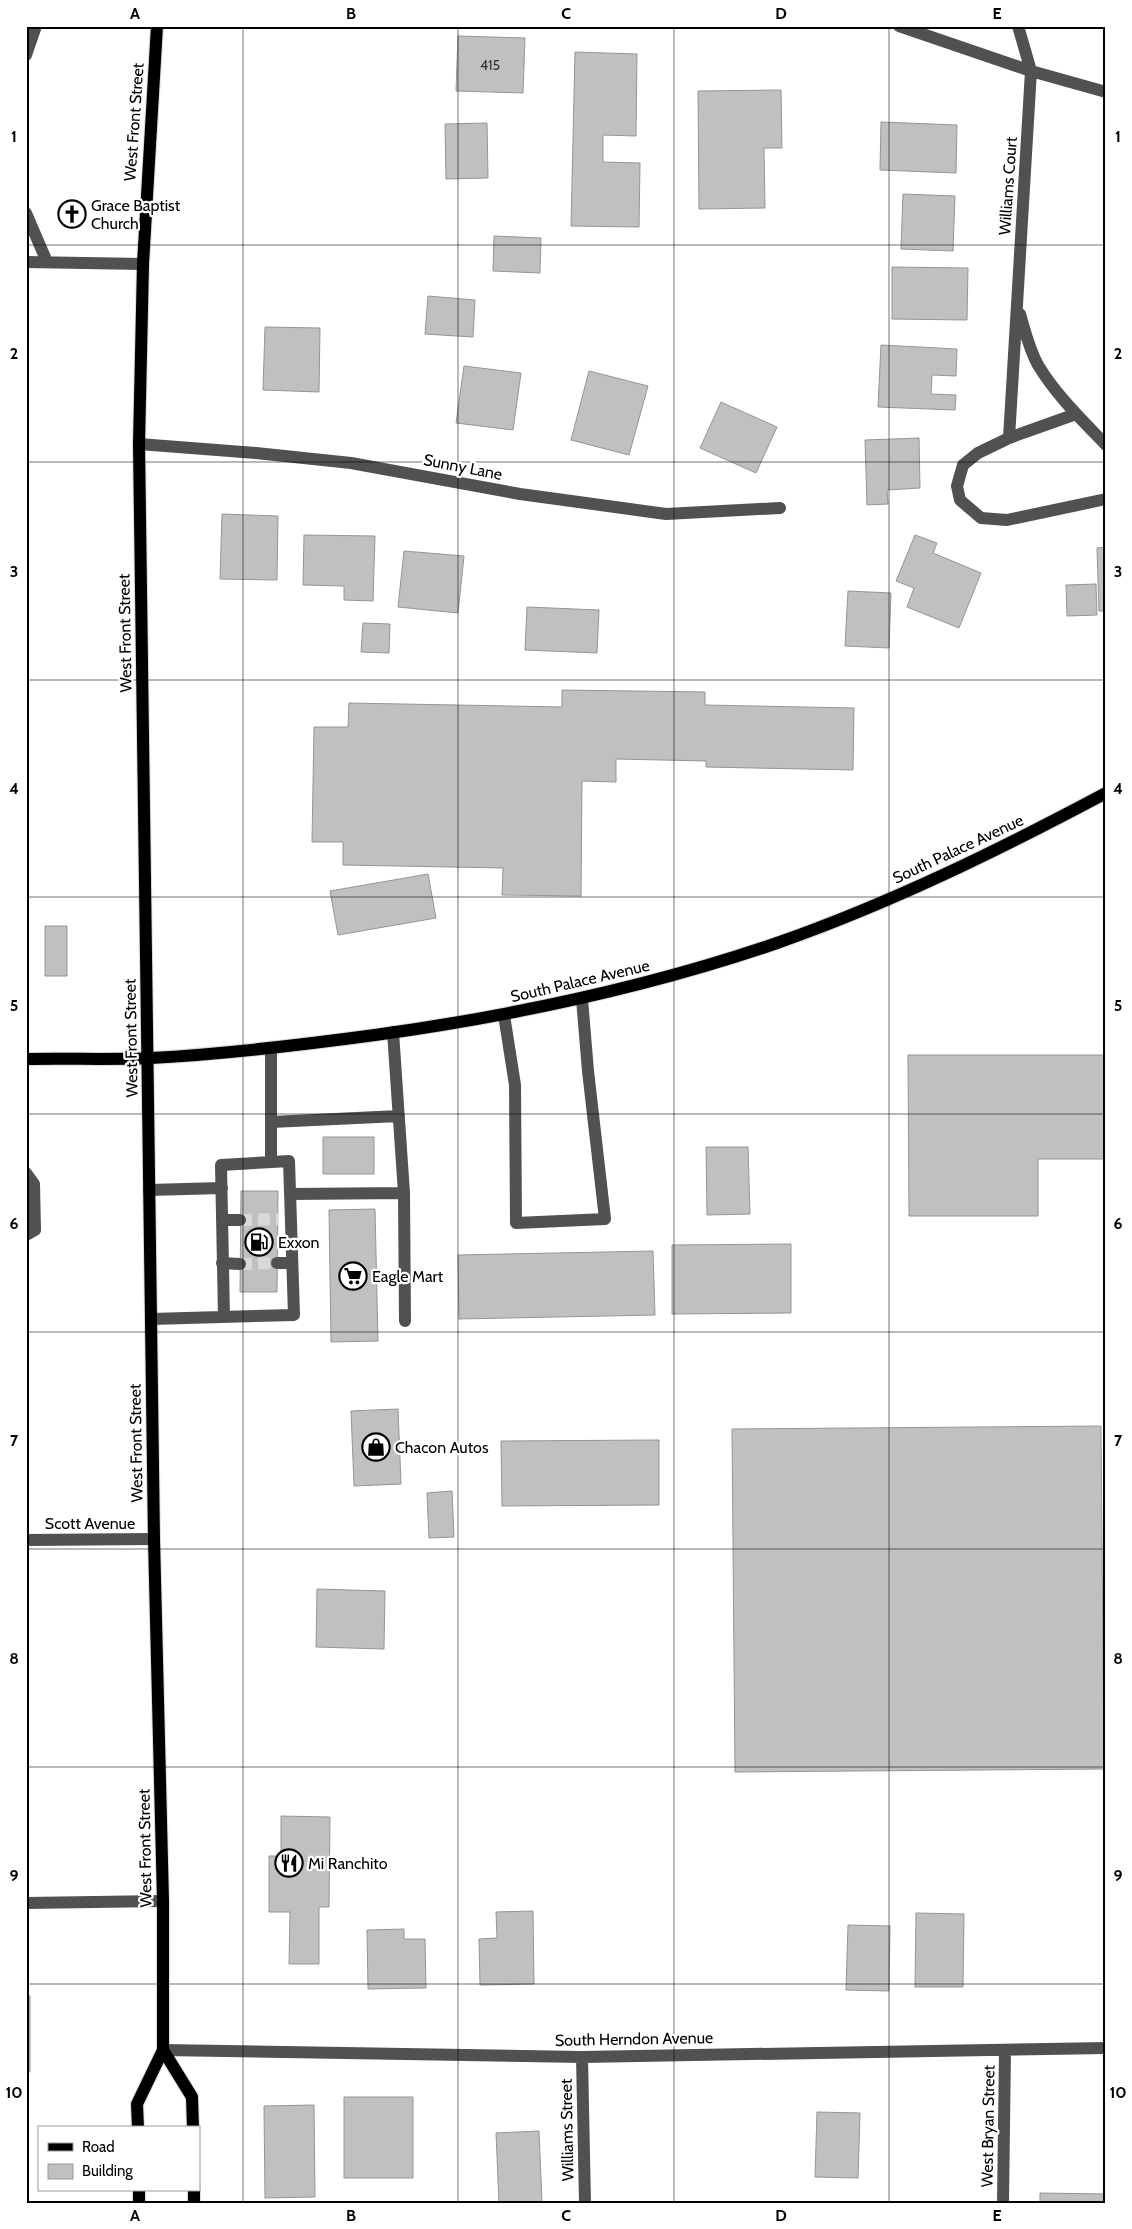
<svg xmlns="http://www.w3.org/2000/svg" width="1132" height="2229" font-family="Cabin,sans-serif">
<rect width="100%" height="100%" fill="#fff"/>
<path fill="#c0c0c0" stroke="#959595" d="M458,36L525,38L523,93L456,91Z
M575,52L637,54L636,136L603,135V162L640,163L639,227L571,226Z
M781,90L782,148H764L765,208L699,209L698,91Z
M881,122L957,125L956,173L880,170Z
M487,123L488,178L446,179L445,124Z
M903,194L955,196L953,251L901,249Z
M494,236L541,238L540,273L493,271Z
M892,267L968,268L967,320L892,319Z
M428,296L475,300L473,337L425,334Z
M265,327L320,328L319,392L263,390Z
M881,345L957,349L956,376L932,375L931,394L956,395L955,410L878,407Z
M464,366L521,373L513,430L456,423Z
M589,371L648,386L629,455L571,440Z
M721,402L777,427L756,473L700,448Z
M919,438L920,488L887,490L888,504L867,505L865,440Z
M222,514L278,516L277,580L220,579Z
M304,535L375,536L373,601L344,600V586L303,585Z
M915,535L937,543L933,553L981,573L959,628L907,607L914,588L896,581Z
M1106,547V611H1099L1097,548Z
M404,551L464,556L458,613L398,607Z
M1096,584L1097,615L1067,616L1066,585Z
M848,591L891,593L889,648L845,646Z
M527,607L599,610L597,653L525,650Z
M363,623L390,624L389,653L361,652Z
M562,690L705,692V705L854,708L853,770L706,767V761L616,759V782L582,781L581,896L502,895L503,868L343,865V842H312L314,727H348L349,703L562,707Z
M428,874L436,918L338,935L330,891Z
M45,926H67V976H45Z
M908,1055H1106V1159H1038V1216H909Z
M323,1137H374V1174H323Z
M706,1147H748L750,1214L707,1215Z
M241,1191H278L277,1292H240Z
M375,1209L378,1341L331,1342L329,1210Z
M791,1244V1313L672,1314V1245Z
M653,1251L655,1315L459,1319L458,1255Z
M398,1409L401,1484L354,1486L351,1411Z
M1101,1426L1104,1769L735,1772L732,1429Z
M659,1440V1505L502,1506L501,1441Z
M452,1491L454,1537L429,1538L427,1493Z
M317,1589L385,1591L384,1649L316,1647Z
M281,1816L330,1817L329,1907H319V1964H289L290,1912H269V1856H281Z
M533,1911L534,1984L480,1985L479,1939L497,1938L496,1912Z
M916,1913L964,1914L963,1987H915Z
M848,1925L890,1926L889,1991L846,1990Z
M404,1929V1939H425L426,1988L368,1989L367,1930Z
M26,1996H30V2072H26Z
M344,2097H413V2178H344Z
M314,2105L315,2197L265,2198L264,2106Z
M817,2112L860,2113L858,2178L815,2177Z
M539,2131L542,2203H499L496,2133Z
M1040,2193L1106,2194V2203H1040Z"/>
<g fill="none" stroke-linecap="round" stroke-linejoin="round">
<path stroke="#d9d9d9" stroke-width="12" stroke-dasharray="12 6" stroke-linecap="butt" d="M240,1220L278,1219
M240,1264L277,1263"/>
<g stroke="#dbdbdb" stroke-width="14">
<path id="major" d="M26,1059C68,1058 109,1060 151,1058C226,1054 301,1045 375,1035C512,1016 646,988 777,943C891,903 999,850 1106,793
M163,2050L192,2097L193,2128
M138,2128L137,2104L163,2050V1901L154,1539L139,444L143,264L157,26
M139,2190V2203
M194,2190V2203"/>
</g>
<path stroke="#515151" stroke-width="12" d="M899,26L1031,71L1106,92
M26,55L36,26
M26,213L47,262
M26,262L143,264
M1020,314C1025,331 1029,349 1038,365C1056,395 1082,420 1106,445
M1076,414L1009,438L978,453L963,465L957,486L960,500L981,518L1007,520L1106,499
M1009,438L1031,71L1018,26
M139,444L256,453L351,463L520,494L666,514L780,508
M504,1015L515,1085L516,1223L605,1219L588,1071L582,999
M393,1032L404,1193
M271,1048V1162
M271,1122L399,1116
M26,1173L34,1184L35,1230L26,1235
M149,1190L222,1188
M290,1194L404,1193L405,1321
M222,1220H240
M222,1263L240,1264
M277,1263H292
M151,1319L294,1315L289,1161L221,1165L224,1317
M26,1540L154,1539
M26,1903L163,1901
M163,2050L582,2057L1106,2048
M582,2057L585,2203
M1003,2203L1005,2050"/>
<use href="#major" stroke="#000" stroke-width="12"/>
</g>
<path fill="none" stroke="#000" stroke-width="1" stroke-opacity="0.55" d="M243,26V2203M458,26V2203M674,26V2203M889,26V2203M26,245H1106M26,462H1106M26,680H1106M26,897H1106M26,1114H1106M26,1332H1106M26,1549H1106M26,1767H1106M26,1984H1106"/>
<defs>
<g id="church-ring" transform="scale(1.4375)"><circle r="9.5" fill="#fff" stroke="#000" stroke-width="1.5"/><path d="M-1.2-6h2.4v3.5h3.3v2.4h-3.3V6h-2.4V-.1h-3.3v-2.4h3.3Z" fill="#000"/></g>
<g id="fuel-ring" transform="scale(1.4375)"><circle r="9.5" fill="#fff" stroke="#000" stroke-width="1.5"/><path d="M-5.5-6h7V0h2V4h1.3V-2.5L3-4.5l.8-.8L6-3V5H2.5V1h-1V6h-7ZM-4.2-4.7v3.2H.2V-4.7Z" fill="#000"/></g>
<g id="supermarket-ring" transform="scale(1.4375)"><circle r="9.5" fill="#fff" stroke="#000" stroke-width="1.5"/><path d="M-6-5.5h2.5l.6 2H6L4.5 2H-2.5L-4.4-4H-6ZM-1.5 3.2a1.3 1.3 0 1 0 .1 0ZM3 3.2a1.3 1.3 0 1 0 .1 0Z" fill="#000"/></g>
<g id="shop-ring" transform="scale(1.4375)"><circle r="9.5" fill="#fff" stroke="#000" stroke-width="1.5"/><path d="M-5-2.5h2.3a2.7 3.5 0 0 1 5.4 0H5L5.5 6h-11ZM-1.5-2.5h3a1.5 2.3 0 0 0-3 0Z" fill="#000"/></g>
<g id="restaurant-ring" transform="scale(1.4375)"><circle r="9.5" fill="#fff" stroke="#000" stroke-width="1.5"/><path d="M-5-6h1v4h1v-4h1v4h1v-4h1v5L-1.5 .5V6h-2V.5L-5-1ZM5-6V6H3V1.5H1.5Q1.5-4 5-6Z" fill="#000"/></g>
</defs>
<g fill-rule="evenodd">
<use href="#church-ring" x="72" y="214"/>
<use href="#fuel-ring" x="259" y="1242"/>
<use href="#supermarket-ring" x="353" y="1276"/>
<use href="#shop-ring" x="376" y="1447"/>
<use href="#restaurant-ring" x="289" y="1863"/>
</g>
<g text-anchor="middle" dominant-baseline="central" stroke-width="4.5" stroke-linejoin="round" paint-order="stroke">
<g font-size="14" fill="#303030">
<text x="490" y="65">415</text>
</g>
<g font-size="16" fill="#000" stroke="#fff">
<text transform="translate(134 122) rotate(-86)">West Front Street</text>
<text transform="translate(1008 186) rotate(-86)">Williams Court</text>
<text transform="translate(463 467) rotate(11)">Sunny Lane</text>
<text transform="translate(125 633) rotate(-91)">West Front Street</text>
<text transform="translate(958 849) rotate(-25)">South Palace Avenue</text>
<text transform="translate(580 981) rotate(-13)">South Palace Avenue</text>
<text transform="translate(131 1038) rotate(-91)">West Front Street</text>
<text transform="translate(136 1443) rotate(-91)">West Front Street</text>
<text x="90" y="1523">Scott Avenue</text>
<text transform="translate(145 1848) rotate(-91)">West Front Street</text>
<text transform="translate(634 2039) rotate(-1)">South Herndon Avenue</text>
<text transform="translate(988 2126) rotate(-89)">West Bryan Street</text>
<text transform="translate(567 2130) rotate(-91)">Williams Street</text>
</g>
<g font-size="16" fill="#000" stroke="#fff" text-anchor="start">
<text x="91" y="205">Grace Baptist<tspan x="91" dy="18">Church</tspan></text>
<text x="278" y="1242">Exxon</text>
<text x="372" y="1276">Eagle Mart</text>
<text x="395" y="1447">Chacon Autos</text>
<text x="308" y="1863">Mi Ranchito</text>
</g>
</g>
<rect width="1132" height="2229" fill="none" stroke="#ffffff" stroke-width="55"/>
<rect x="38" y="2126" width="162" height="65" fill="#ffffff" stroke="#999999"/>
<rect x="48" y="2143" width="25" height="8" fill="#000000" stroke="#999999"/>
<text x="82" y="2152" font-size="15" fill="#000000">Road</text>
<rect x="48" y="2164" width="25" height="15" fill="#c0c0c0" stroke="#999999"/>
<text x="82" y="2176" font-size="15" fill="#000000">Building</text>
<rect x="28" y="28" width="1076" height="2174" fill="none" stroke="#000" stroke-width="2"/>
<g font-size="16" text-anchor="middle" font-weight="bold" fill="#000">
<text x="135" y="19">A</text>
<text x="351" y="19">B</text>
<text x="566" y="19">C</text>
<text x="781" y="19">D</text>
<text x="997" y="19">E</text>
<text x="14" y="142">1</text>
<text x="1118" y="142">1</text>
<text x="14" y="359">2</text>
<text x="1118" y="359">2</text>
<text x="14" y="577">3</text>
<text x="1118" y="577">3</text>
<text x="14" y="794">4</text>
<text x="1118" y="794">4</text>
<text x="14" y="1011">5</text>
<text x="1118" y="1011">5</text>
<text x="14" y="1229">6</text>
<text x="1118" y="1229">6</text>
<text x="14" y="1446">7</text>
<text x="1118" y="1446">7</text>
<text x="14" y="1664">8</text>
<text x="1118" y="1664">8</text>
<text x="14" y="1881">9</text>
<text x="1118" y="1881">9</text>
<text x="14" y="2098">10</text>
<text x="1118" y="2098">10</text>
<text x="135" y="2221">A</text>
<text x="351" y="2221">B</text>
<text x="566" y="2221">C</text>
<text x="781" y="2221">D</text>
<text x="997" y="2221">E</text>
</g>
</svg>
